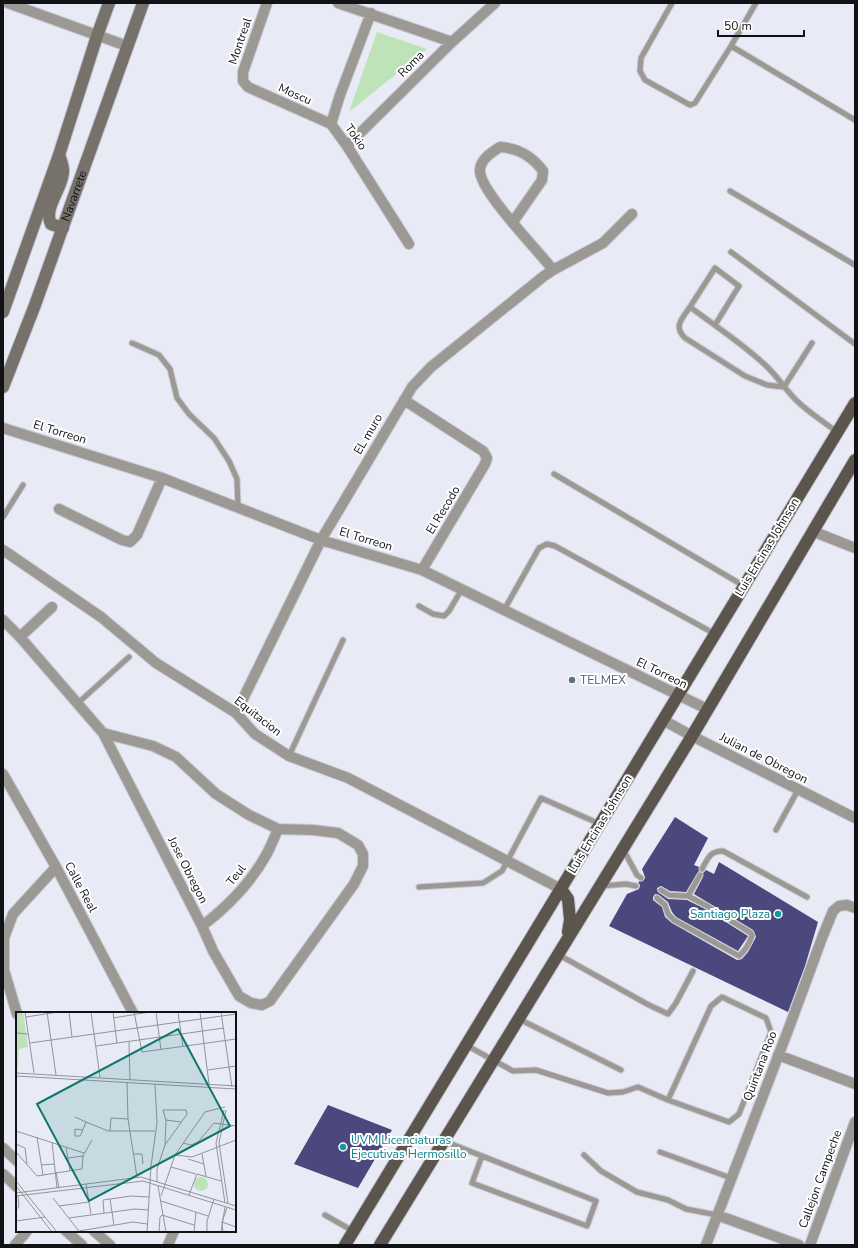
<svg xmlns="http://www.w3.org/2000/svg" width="858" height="1248" font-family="'Nunito Sans',sans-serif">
<rect width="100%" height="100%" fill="#e8eaf6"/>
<path fill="#bee3b9" d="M377,32L427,49L349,112Z"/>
<path fill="#4a487d" d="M675,817L708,838L694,865L699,867V871L686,892L670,891L661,886L657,888L658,892L668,899L687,900L705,909L748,936L738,951L676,917L672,912L668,902L659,895L655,894L653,897V900L662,907L665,917L672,923L737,960L742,959L748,952L756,937L753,930L694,894L703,877V873L706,870L714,874L719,862L818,922L805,966L788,1012L609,926L627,894L639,889L640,885L638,882L644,880L645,877L642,869Z
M328,1105L392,1130L358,1188L294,1164Z"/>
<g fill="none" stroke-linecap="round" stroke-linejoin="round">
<g stroke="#c6c7d2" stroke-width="7">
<path id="lane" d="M672,3L641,58L640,71L645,80L690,105L695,103L731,46L756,3
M731,46L855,120
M730,191L855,265
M731,252L855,344
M690,307C682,319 673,326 685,338L745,376L767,385L784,387L812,343
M715,325L739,286L715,268L690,307C714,325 740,342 763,363C776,374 784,388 796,400C808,412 824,422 837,432
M132,343L159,355L170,369L177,398L189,414L214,438L229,461L237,479L238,507
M554,474L744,586
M3,517L23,485
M419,606L433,614L444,616L449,611L462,589
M504,610L539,548L547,544L555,546L715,634
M78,703L129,657
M289,756L343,640
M776,830L798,790
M623,849L637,875L641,878
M702,869C708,858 710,851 723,851L807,897
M602,886L626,884L636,886
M419,887L483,883L502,871L541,798L600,824
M688,896L700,875
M657,898L665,905L668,914L674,920L739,956C745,951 749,944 752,936L751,933L707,906L688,896L669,895L661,890
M559,955L647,1004L668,1014L676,1003L693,971
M519,1019L621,1070
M466,1045L493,1060L513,1071L536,1070L608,1093L623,1092L638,1087L668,1100L729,1122L739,1114L771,1032L766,1018L722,997L711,1006L668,1100
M444,1141L596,1201L587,1226L472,1183L482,1156
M660,1152L731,1178
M584,1155L601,1171L637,1192L668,1200L686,1209L717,1215
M325,1215L353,1231"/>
</g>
<g stroke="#c6c7d2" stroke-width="12">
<path id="street" d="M8,3L127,46
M267,3L243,72V81L248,87L331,124
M338,3L452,42
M371,13L340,95L331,124L347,146L409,244
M347,146L452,42L495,3
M553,270L603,243L632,214
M404,400L475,446L483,451L487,458L485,464L422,570
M3,428L162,478L321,540L422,570L707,709
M59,509L122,540L130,542L137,535L162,478
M812,531L855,548
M3,550L101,617L156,663L236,713L255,734L289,756L348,778L561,889
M3,620L20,637L103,733L153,746L176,757L216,794L249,815L278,829L313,830L338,833L358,845L363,854V866L354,884L270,1001L262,1005L251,1003L239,996L213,951L202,926L103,733
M20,637L52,607
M236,713L321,540L412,387L431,367L544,276L553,270C539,251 477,189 480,169C481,159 492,152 500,147C517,148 532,156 543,171L542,180L513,222
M663,720L692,736L855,818
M3,774L56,867L133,1013
M202,926C227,907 249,885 265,857C270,849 274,838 278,829
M17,1014L4,970V938L13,914L56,867
M778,1055L855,1084
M3,1148L17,1161
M3,1174L17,1187
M717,1215L799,1245
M66,1231L82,1245
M94,1231L110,1245
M15,1245L27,1231
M168,1245L174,1231
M706,1245L790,1025L822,938L833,911L839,906L847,905L855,908
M810,1245L855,1122"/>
</g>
<g stroke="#c6c7d2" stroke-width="14">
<g id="secondary">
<path d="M59,155C61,160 64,167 63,173C62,189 43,208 51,224L63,228"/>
<path d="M3,312L59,155L97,36L109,3"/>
<path id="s1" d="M3,387L35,305L143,3"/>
</g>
</g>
<g stroke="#c6c7d2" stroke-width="14">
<path id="primary" d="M561,889L568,899L570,920L568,932
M345,1245L855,403
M380,1245L692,736L855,460"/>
</g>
<use href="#lane" stroke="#9c9894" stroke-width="5"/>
<use href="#street" stroke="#9c9894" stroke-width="10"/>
<use href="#secondary" stroke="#76716b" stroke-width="12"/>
<use href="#primary" stroke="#5b554e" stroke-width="12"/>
</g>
<circle fill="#5c6f8a" stroke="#fff" stroke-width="1.5" cx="572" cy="680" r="4"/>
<g fill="#0f9aa8" stroke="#fff" stroke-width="1.5">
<circle cx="778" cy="914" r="4"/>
<circle cx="343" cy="1147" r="4"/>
</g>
<g text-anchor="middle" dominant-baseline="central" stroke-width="4" stroke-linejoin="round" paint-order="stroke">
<g font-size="12" fill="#111216" stroke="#fff">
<text transform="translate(240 41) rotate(-71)">Montreal</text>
<text transform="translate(411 64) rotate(-45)">Roma</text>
<text transform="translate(295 94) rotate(24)">Moscu</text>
<text transform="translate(356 137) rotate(55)">Tokio</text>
<text stroke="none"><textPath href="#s1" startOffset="204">Navarrete</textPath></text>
<text transform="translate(60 432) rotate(17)">El Torreon</text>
<text transform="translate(368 434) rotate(-60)">EL muro</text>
<text transform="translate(443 510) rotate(-59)">El Recodo</text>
<text transform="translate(366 539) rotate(17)">El Torreon</text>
<text transform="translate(767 547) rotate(-59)">Luis Encinas Johnson</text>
<text transform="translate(662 673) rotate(26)">El Torreon</text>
<text transform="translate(258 716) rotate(38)">Equitacion</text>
<text transform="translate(764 758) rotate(27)">Julian de Obregon</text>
<text transform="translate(600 824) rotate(-59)">Luis Encinas Johnson</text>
<text transform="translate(188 870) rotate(63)">Jose Obregon</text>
<text transform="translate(236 875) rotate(-52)">Teul</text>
<text transform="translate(81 887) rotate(62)">Calle Real</text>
<text transform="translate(760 1066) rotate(-69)">Quintana Roo</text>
<text transform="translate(820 1179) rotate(-70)">Callejon Campeche</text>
</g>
<g font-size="12" fill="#4e5e75" stroke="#fff" text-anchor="start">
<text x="580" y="680">TELMEX</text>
</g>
<g font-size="12" fill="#0d838f" stroke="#fff" text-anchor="end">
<text x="770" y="914">Santiago Plaza</text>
<text x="351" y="1140" text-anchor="start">UVM Licenciaturas<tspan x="351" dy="14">Ejecutivas Hermosillo</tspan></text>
</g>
</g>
<g transform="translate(16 1012)">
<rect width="220" height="220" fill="#e8eaf6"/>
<path d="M0,0H7L12,35L3,37L2,57H0ZM178 172a7 7 0 1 1 14 0a7 7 0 1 1-14 0Z" fill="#bee3b9"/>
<path fill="none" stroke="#92949c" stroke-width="1" d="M9,0L18,61M31,0L40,63M53,0L56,25M75,0L84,65M97,0L101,31M118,0L126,40L220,27M140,0L145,38M162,0L167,35M184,0L193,72M205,0L216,75M10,5L42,0M97,6L134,0M0,21L12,22M113,30L114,68M14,31L220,2M80,34L208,16M192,58L220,54M0,61L220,74M0,64L220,77M111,71L112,107L121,165M208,98L200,131L209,191M210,98L203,131L212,191M59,105L70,110M150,108L165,110M67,118L59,117V124H64L66,120L70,110L92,119H139M0,119L68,141M94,119L95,106L112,107M21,125L27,163M36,130L41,176M167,131L175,133L182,130L198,111L220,114M0,132L9,136L11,152M50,135L54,159M0,140L21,164L66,157L67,144M117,142H126L127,152M186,142L190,164M159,143L176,145L220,128M52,146L67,144L76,128M172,147L188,152M25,153L38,152M155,155L180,162M40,160L43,176M0,169L41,220M141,170V157L149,133L150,108L147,98H170L171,102L149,133M70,172L75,202M0,174L36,220M142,174L150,220M0,181L125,165L220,194M173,183L181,162L205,169M0,184L127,169L220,198M145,184L159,143L189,100L209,95M37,186L62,218M94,187L98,213M145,189L192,204M43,194L73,190M0,197L3,195L2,184M88,201L87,188L115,184L133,185M53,206L119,197L132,198M0,209L29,205M206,210L220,215M57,220L117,210L131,212M131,220L135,154L141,111L139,72M143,220L144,205L146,203L178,213M178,220L180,200M191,220V209L198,187M205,220L209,195M207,220L206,210L211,196"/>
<path fill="#0f766e" fill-opacity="0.15" stroke="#0f766e" stroke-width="2" d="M162,17L214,114L73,189L21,92Z"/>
<rect width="220" height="220" fill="none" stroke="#111216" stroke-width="2"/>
</g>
<rect width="858" height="1248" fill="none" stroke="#111216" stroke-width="8"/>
<path d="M718 30v6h86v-6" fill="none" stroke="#111216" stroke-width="2"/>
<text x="724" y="30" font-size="12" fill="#111216" stroke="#ffffff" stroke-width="3" paint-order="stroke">50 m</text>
</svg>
